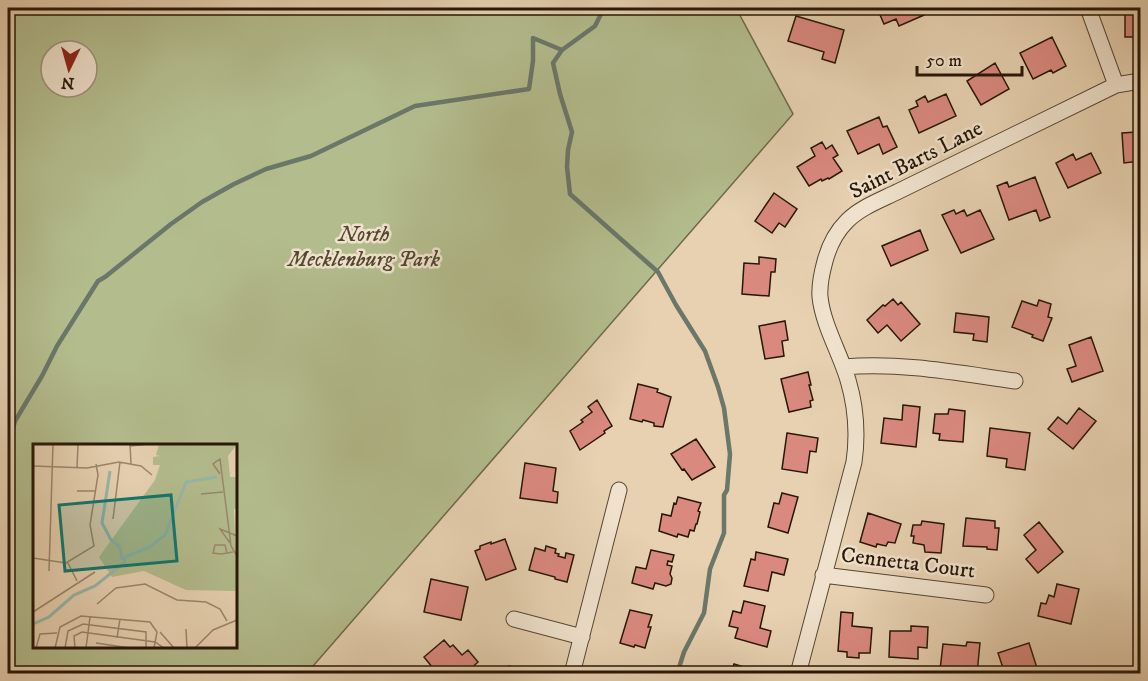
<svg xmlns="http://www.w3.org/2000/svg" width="1148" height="681" font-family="'IM FELL DW Pica',serif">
<rect width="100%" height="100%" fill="#e7d1b1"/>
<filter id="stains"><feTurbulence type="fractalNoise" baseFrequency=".00333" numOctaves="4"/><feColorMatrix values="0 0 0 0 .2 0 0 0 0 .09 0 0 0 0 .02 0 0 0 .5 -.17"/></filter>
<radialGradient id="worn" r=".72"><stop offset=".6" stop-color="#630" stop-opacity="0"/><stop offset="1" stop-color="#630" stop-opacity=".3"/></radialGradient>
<path fill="#b3bc8d" stroke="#6d6a4a" stroke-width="1.5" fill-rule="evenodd" d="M8,8H736L793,114L307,673H8ZM51,51H87V87H51ZM34,446H236V646H34Z"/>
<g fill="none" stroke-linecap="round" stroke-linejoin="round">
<path stroke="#6a7769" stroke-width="4.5" d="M604,8L595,26L562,50L553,63L560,94L572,132L568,150L567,167L570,194L658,272L676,305L705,351L718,387L724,408L730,454L727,490L724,495V533L710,569L704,613L684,652L677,674
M8,445L11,436L15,421L42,376L57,346L98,281L105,277L171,224L202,202L234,184L266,169L311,156L415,106L529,89L533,61V38L562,50"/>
</g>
<path fill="#da897f" stroke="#271707" stroke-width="1.5" d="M877,8H921L924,15L899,26L896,19L884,24Z
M1125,10H1140V37H1125Z
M796,16L844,30L835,63L822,59L824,52L788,41Z
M1052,37L1066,66L1053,73L1051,70L1033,79L1020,53Z
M995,63L1009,89L981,105L967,81Z
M946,94L956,116L919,133L909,110L918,106L916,101L925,96L928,102Z
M879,117L883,127L887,126L897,147L883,154L879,144L858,154L847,131Z
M1136,132V139L1140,138V161L1124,163L1122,133Z
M822,142L826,149L832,145L838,155L833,158L842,171L829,179L828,178L822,181L821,179L809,186L797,167L815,156L811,148Z
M1091,153L1101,173L1068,188L1056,163L1073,154L1076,160Z
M1035,177L1050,217L1040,221L1036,210L1009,220L997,186L1007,182L1009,187Z
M774,193L797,209L785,227L779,223L772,233L755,221Z
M954,210L956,214L964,210L967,216L980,210L994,239L961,253L942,215Z
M920,230L928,250L891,266L882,246Z
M759,257L776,259L775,272H771L769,296L742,294L744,263L759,264Z
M893,299L898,305L901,302L920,324L901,341L887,325L878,333L867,320L883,305L885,306Z
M1039,300L1051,304L1048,317L1052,318L1043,341L1032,337L1033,335L1012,327L1022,301L1037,306Z
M956,313L989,317L987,342L973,340L974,334L954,332Z
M785,321L788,340L782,341L784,356L765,359L759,326Z
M1091,337L1103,371L1072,382L1067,369L1076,366L1069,345Z
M808,372L811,385H809L813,400L810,401L811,407L789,412L781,379Z
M638,384L658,389L657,392L671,397L663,427L654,426V423L643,420L642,422L630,419Z
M597,400L612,426L604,431L605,433L580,450L570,431L583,422L581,420L592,412L588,407Z
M903,405L920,407L916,447L881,443L884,418L902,420Z
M1079,408L1096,421L1073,449L1048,429L1058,417L1067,424Z
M949,409L965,411L963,442L939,440L940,434L933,433L935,414H948Z
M990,428L1030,433L1025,470L1006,467L1007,459L987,456Z
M787,433L818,438L816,452L810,451L807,473L782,469Z
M696,439L715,467L692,480L684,469L682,470L671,454Z
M525,463L556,468L553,491L558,492L557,503L520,498Z
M782,493L798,497L788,533L768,527L774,503L779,504Z
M678,497L701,503L698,511L700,512L697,524H696L694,531L690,530L688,537L678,534L677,537L659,531L662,514L671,516L674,503L676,504Z
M868,513L901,524L895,543L888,542L886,546L877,544L876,547L860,542Z
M966,518L995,521V528H999L997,550L987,549V547L963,546Z
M922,521L944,524L941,553L925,552L924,545L913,543L914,536H911L913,525H921Z
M1039,522L1063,552L1038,573L1026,559L1036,550L1024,535Z
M505,539L516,569L486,580L475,551L480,549V546L491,542V544Z
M546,546L556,549L555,553L559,554L558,556L565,558L566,553L574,555L567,582L555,579V577L529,570L535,548L545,551Z
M651,550L674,555L672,562L668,561L667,565L672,566L670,574L672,578L671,584L666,586L655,583L653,589L632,583L636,567L646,569Z
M756,552L788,559L784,575L772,572L768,591L744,586L751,559L755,560Z
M431,579L468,587L461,620L424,612Z
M1057,584L1079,589L1071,624L1038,616L1041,603L1046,604L1049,595L1054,597Z
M744,601L765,606L760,628L771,631L767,647L735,638L738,628L729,626L733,611L741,613Z
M630,610L652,615L648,627H651L645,648L635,645L634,647L620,643Z
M841,612L853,613L852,626L872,628L870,653H859V658L847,657V652L838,651Z
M911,626L928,627L927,648L918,647V659L889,657L890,631H911Z
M444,640L450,647L453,645L462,655L468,650L478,662L465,674H436L437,673L424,657Z
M967,642L980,643L977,674L940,670L943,644L966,646Z
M1029,643L1037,668L1020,674H1005L998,653Z
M734,664L754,670L753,674H731Z
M509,666L525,670V674H507Z"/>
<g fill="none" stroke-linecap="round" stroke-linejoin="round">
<g stroke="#574632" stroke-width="17">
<path id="minor" d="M1088,8L1116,85
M844,367C901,362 958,373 1015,381
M823,575L986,595
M514,619L582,637
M572,674L619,490
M798,674L854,462C858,434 856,407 848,380C840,353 823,325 820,297C819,285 822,272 825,261C829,246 836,232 847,221C861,207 881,200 899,191L1116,85L1140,81"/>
</g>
<use href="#minor" stroke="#efe1cc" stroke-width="15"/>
</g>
<g text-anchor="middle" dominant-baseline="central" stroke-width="5" stroke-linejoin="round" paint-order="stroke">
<g font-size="22" fill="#271707" stroke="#efe1cc">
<text transform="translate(916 160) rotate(-27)">Saint Barts Lane</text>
<text transform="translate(908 563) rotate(7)">Cennetta Court</text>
</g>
<g font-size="22" font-style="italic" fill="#51492f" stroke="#efe1cc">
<text x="364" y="234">North<tspan x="364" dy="25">Mecklenburg Park</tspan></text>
</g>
</g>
<g transform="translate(33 444)">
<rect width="204" height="204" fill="#e7d1b1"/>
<path d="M126,0H204L195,12L197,33H204V65H201L204,147L153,146L111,127L79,133L66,113L122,36L127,21H120V13L127,12L123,11Z" fill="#b3bc8d"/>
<path fill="none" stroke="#97b7aa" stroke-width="3" d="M77,27L69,79L78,96L87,103L89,116M0,180L16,173L41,151L62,142L92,118V113L117,103L132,91L153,38L184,33"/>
<path fill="none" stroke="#9a876d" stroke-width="1.5" d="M97,0L98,20M97,2L115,0M0,22L54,24L86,18L108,22L119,31M44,24L45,0M187,30L180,20L187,15L198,102L204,112M44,47H62M168,50L190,48M80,75L87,18M197,99L187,85L204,92M194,109L192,101H182L180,109L188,110L200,108M0,114L33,119L61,102L57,81L65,31L63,20M35,119L44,137M16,127L20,0M64,160L83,144L112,140L144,156L173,158L187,165L194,177M0,168L62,128M153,185L154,204M127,188L141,204M84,194L87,175M63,199L97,204M3,204L7,190L24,189M22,204L27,183L48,172L117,178L124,188L121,204M32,204L35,187L50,180L113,188V204M42,204L41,192L49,188L122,198L131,204M53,204L57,173M162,204L180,186L204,176"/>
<path fill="#0f766e" fill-opacity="0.15" stroke="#0f766e" stroke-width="3" d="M138,51L144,117L32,127L26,61Z"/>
<rect width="204" height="204" fill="none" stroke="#271707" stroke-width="3"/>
</g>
<rect width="1148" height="681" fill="none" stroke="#e7d1b1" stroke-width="30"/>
<rect x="9" y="9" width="1130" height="663" fill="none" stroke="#271707" stroke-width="3"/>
<rect x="15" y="15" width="1118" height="651" fill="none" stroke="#271707" stroke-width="1.5"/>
<g transform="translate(69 69) rotate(185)"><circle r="28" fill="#efe1cc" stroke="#9f907d" stroke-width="1.5"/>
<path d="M0-4.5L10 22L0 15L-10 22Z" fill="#8f2418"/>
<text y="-9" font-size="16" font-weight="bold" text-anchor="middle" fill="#271707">N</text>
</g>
<path d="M917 66v9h105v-9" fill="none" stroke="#271707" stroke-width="3"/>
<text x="926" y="66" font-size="18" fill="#271707" stroke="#efe1cc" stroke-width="4.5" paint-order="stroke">50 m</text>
<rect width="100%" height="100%" filter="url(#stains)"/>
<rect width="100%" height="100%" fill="url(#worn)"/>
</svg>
